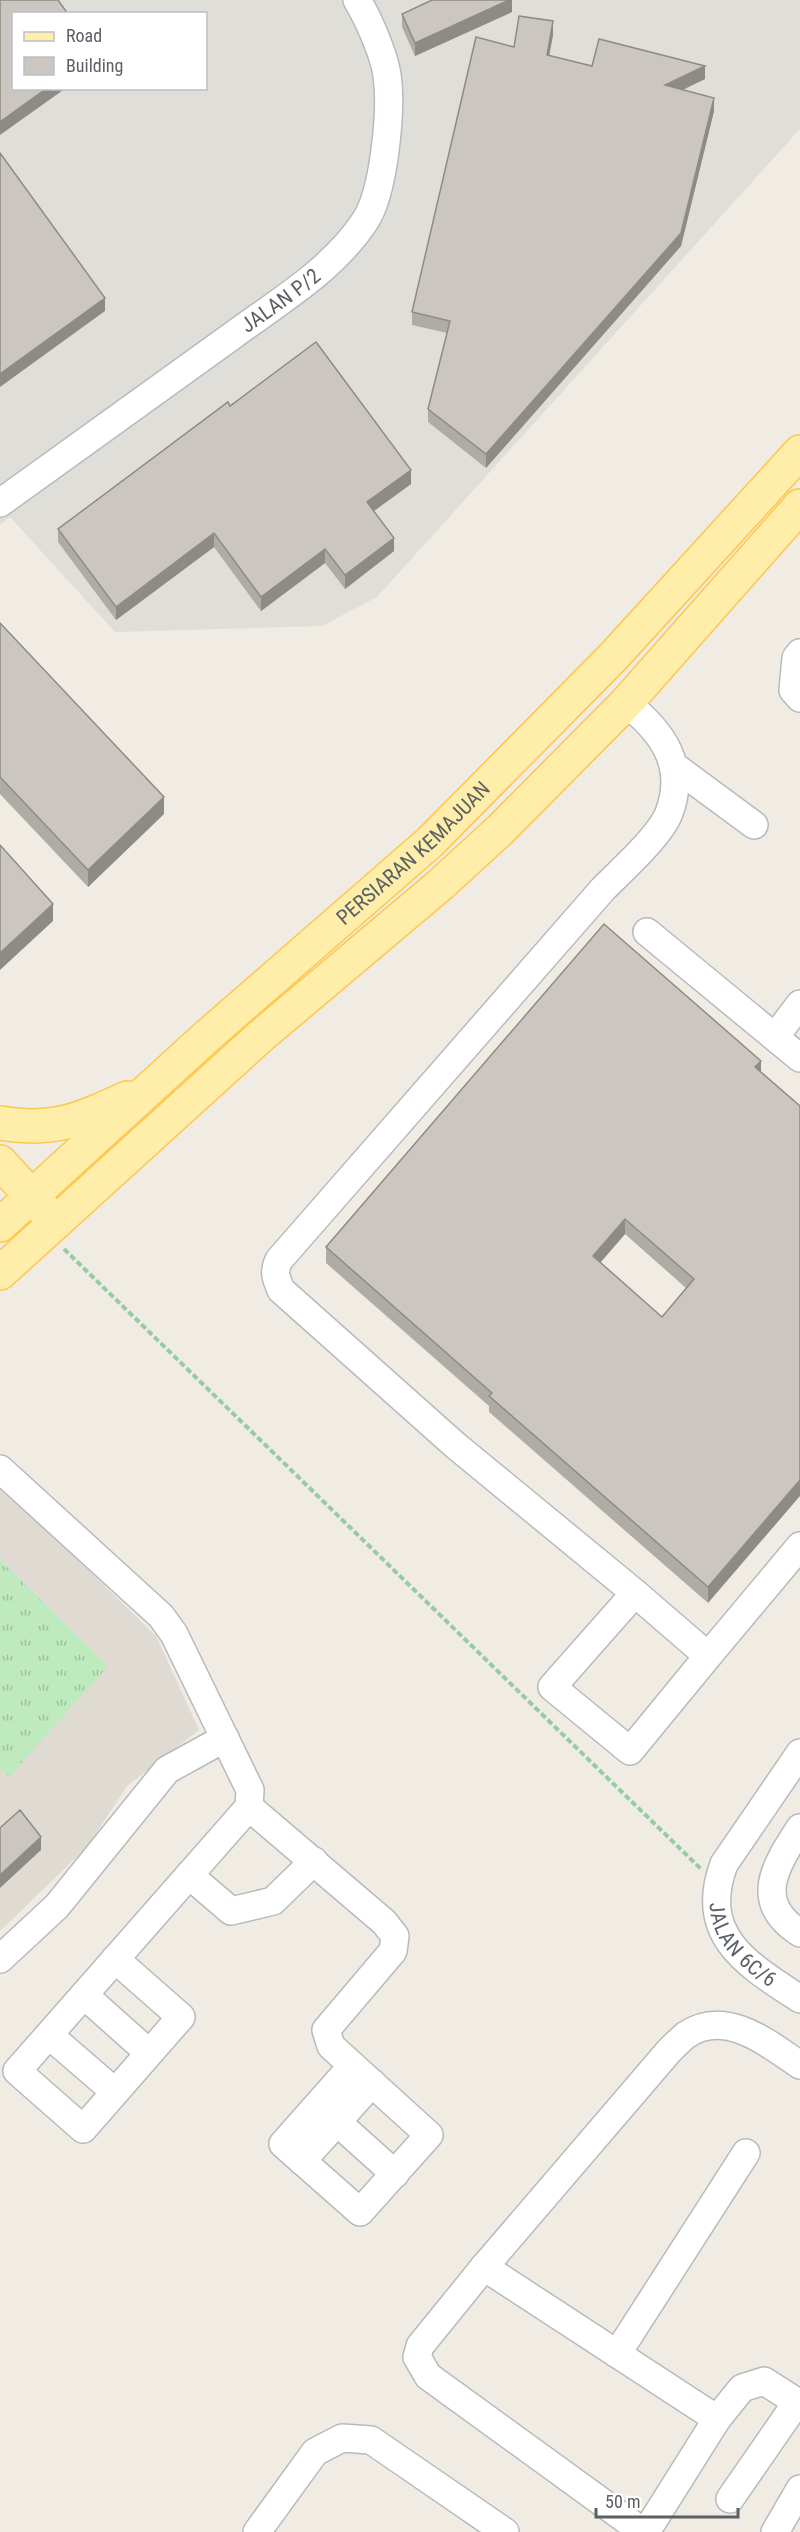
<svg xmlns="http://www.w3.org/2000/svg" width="800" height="2532" font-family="'Roboto Condensed',sans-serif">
<defs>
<pattern id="grass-tufts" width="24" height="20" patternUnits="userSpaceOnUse" patternTransform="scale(1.5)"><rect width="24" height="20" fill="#bfeabd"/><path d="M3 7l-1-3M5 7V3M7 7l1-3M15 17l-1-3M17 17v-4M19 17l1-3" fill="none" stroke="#9ec19d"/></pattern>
</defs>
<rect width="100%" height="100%" fill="#f0ece3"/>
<path fill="#e0ded8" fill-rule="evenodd" d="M0,0H800V129L377,597L322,626L115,632L10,517L0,525ZM14,14H206V88H14Z"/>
<path fill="#dfdbd2" d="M0,1484L156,1636L199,1730L127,1786L87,1847L0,1931Z"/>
<path fill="url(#grass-tufts)" d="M0,1560L108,1666L9,1777L0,1768Z"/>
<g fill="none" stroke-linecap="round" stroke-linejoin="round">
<g stroke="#b6babf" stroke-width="30">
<g id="minor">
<path id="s1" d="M0,503C77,447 155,392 232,336C278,302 333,270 365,221C384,193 392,110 387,75C384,54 368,18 357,0"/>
<path d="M800,653L796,658L793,690L800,698"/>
<path d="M626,703C662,731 687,765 669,813C660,836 622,870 603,889L279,1260C273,1272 276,1278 281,1290L455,1445L635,1593L708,1656L800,1546"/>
<path d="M674,766L754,825"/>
<path d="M647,932L800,1058"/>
<path d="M775,1037L800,1004"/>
<path d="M0,1469L161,1616L174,1634L250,1790L249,1807L17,2071L83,2129L181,2017L115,1959"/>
<path d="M635,1593L552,1687L630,1751L708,1656"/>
<path id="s2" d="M800,1753L724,1864C697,1936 748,1965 800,1999"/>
<path d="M249,1807L384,1922L395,1936L393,1951L326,2030L331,2046L429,2135L360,2212L283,2144L352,2066"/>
<path d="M800,1828C775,1866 752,1902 800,1933"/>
<path d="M189,1875L231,1911L273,1901L314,1861"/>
<path d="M0,1959L57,1906L167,1770L225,1738"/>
<path d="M84,1995L149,2053"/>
<path d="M49,2035L115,2092"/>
<path d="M337,2122L395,2174"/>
<path d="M302,2161L372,2083"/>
<path d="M484,2267L717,2419"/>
<path d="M617,2354L746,2153"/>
<path d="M730,2499L797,2402"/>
<path d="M257,2532L315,2452L342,2438L371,2440L505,2532"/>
<path d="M643,2532L428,2376L417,2357L420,2346L484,2267L669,2051C674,2046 680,2040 686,2035C726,2008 767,2043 800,2065"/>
<path d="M646,2532L717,2419L742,2388L764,2381L800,2404"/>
<path d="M775,2532L800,2489"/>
</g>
</g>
<g stroke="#ffc64d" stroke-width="36">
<g id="major">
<path d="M0,1123C54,1132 79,1120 127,1098"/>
<path d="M0,1162L45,1211"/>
<path id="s3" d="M0,1225L205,1038L430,842L613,657L800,452"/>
<path d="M0,1273L262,1035L440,885L500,830L626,703L800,506"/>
</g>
</g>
<path stroke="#95cca3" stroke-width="4" stroke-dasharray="6 3" stroke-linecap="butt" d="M64,1249L701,1869"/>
<use href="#minor" stroke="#fff" stroke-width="27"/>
<use href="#major" stroke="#ffeea9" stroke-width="33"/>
</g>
<path fill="#afaba5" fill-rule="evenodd" d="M512,0V12L415,56L402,27V14Z
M553,35L549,55L592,66L705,79L683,90L714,111L681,246L486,468L428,422V409L447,333L412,325V312L514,47Z
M230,406L411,484L374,511L394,551L345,589L325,563L261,611L214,547L116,620L58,542V529Z
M0,623L164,814L88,887L0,794Z
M761,1061L708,1603L489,1412V1406L326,1263V1247ZM625,1234L686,1288L662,1317L600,1263Z"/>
<path fill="#8e8b86" d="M509,0H512V12L415,56V43Z
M553,21V35L547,68V55Z
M705,66V79L665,98V85Z
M47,88H66L0,135V122Z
M714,98V111L681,246L486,468V454Z
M105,298V311L0,387V374Z
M411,470V484L367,516V502Z
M214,533V547L116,620V607Z
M394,538V551L345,589V575Z
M325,549V563L261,611V597Z
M164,797V814L88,887V870Z
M53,904V921L0,970V953Z
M761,1061V1077L755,1067Z
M625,1219V1234L593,1271V1256Z
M800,1480V1496L708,1603V1587Z
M41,1837V1850L0,1888V1875Z"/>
<path fill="#cbc7c0" stroke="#8e8b86" stroke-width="1.5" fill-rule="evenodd" d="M0,0H58L68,14H14V88H47L0,122Z
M432,0H509L415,43L402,14Z
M519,16L553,21L547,55L592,66L599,39L705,66L665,85L714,98L681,233L486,454L428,409L450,321L412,312L476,37L514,47Z
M0,153L105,298L0,374Z
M316,342L411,470L367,502L394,538L345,575L325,549L261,597L214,533L116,607L58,529L228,402L230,406Z
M0,623L164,797L88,870L0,777Z
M0,845L53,904L0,953Z
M604,924L761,1061L755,1067L800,1106V1480L708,1587L489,1396L492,1393L326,1247ZM625,1219L694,1279L662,1317L593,1256Z
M20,1810L41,1837L0,1875V1828Z"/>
<g text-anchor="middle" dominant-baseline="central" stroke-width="4.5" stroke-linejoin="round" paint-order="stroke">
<g font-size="21" fill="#5b6066" stroke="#fff">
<text stroke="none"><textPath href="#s1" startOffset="346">JALAN P/2</textPath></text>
<text stroke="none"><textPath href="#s3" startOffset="556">PERSIARAN KEMAJUAN</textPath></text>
<text stroke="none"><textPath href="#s2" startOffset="225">JALAN 6C/6</textPath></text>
</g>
</g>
<rect x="12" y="12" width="195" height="78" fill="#ffffff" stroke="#bdbfc2" stroke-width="1.5"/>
<rect x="24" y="32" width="30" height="9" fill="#ffeea9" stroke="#bdbfc2" stroke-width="1.5"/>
<text x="66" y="42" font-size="18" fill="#5b6066">Road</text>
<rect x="24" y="57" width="30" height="18" fill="#cbc7c0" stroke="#bdbfc2" stroke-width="1.5"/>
<text x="66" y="72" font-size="18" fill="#5b6066">Building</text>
<path d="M596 2508v9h142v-9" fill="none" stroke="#5b6066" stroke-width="3"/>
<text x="605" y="2508" font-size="18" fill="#5b6066" stroke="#ffffff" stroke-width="4.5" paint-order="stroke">50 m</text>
</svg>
